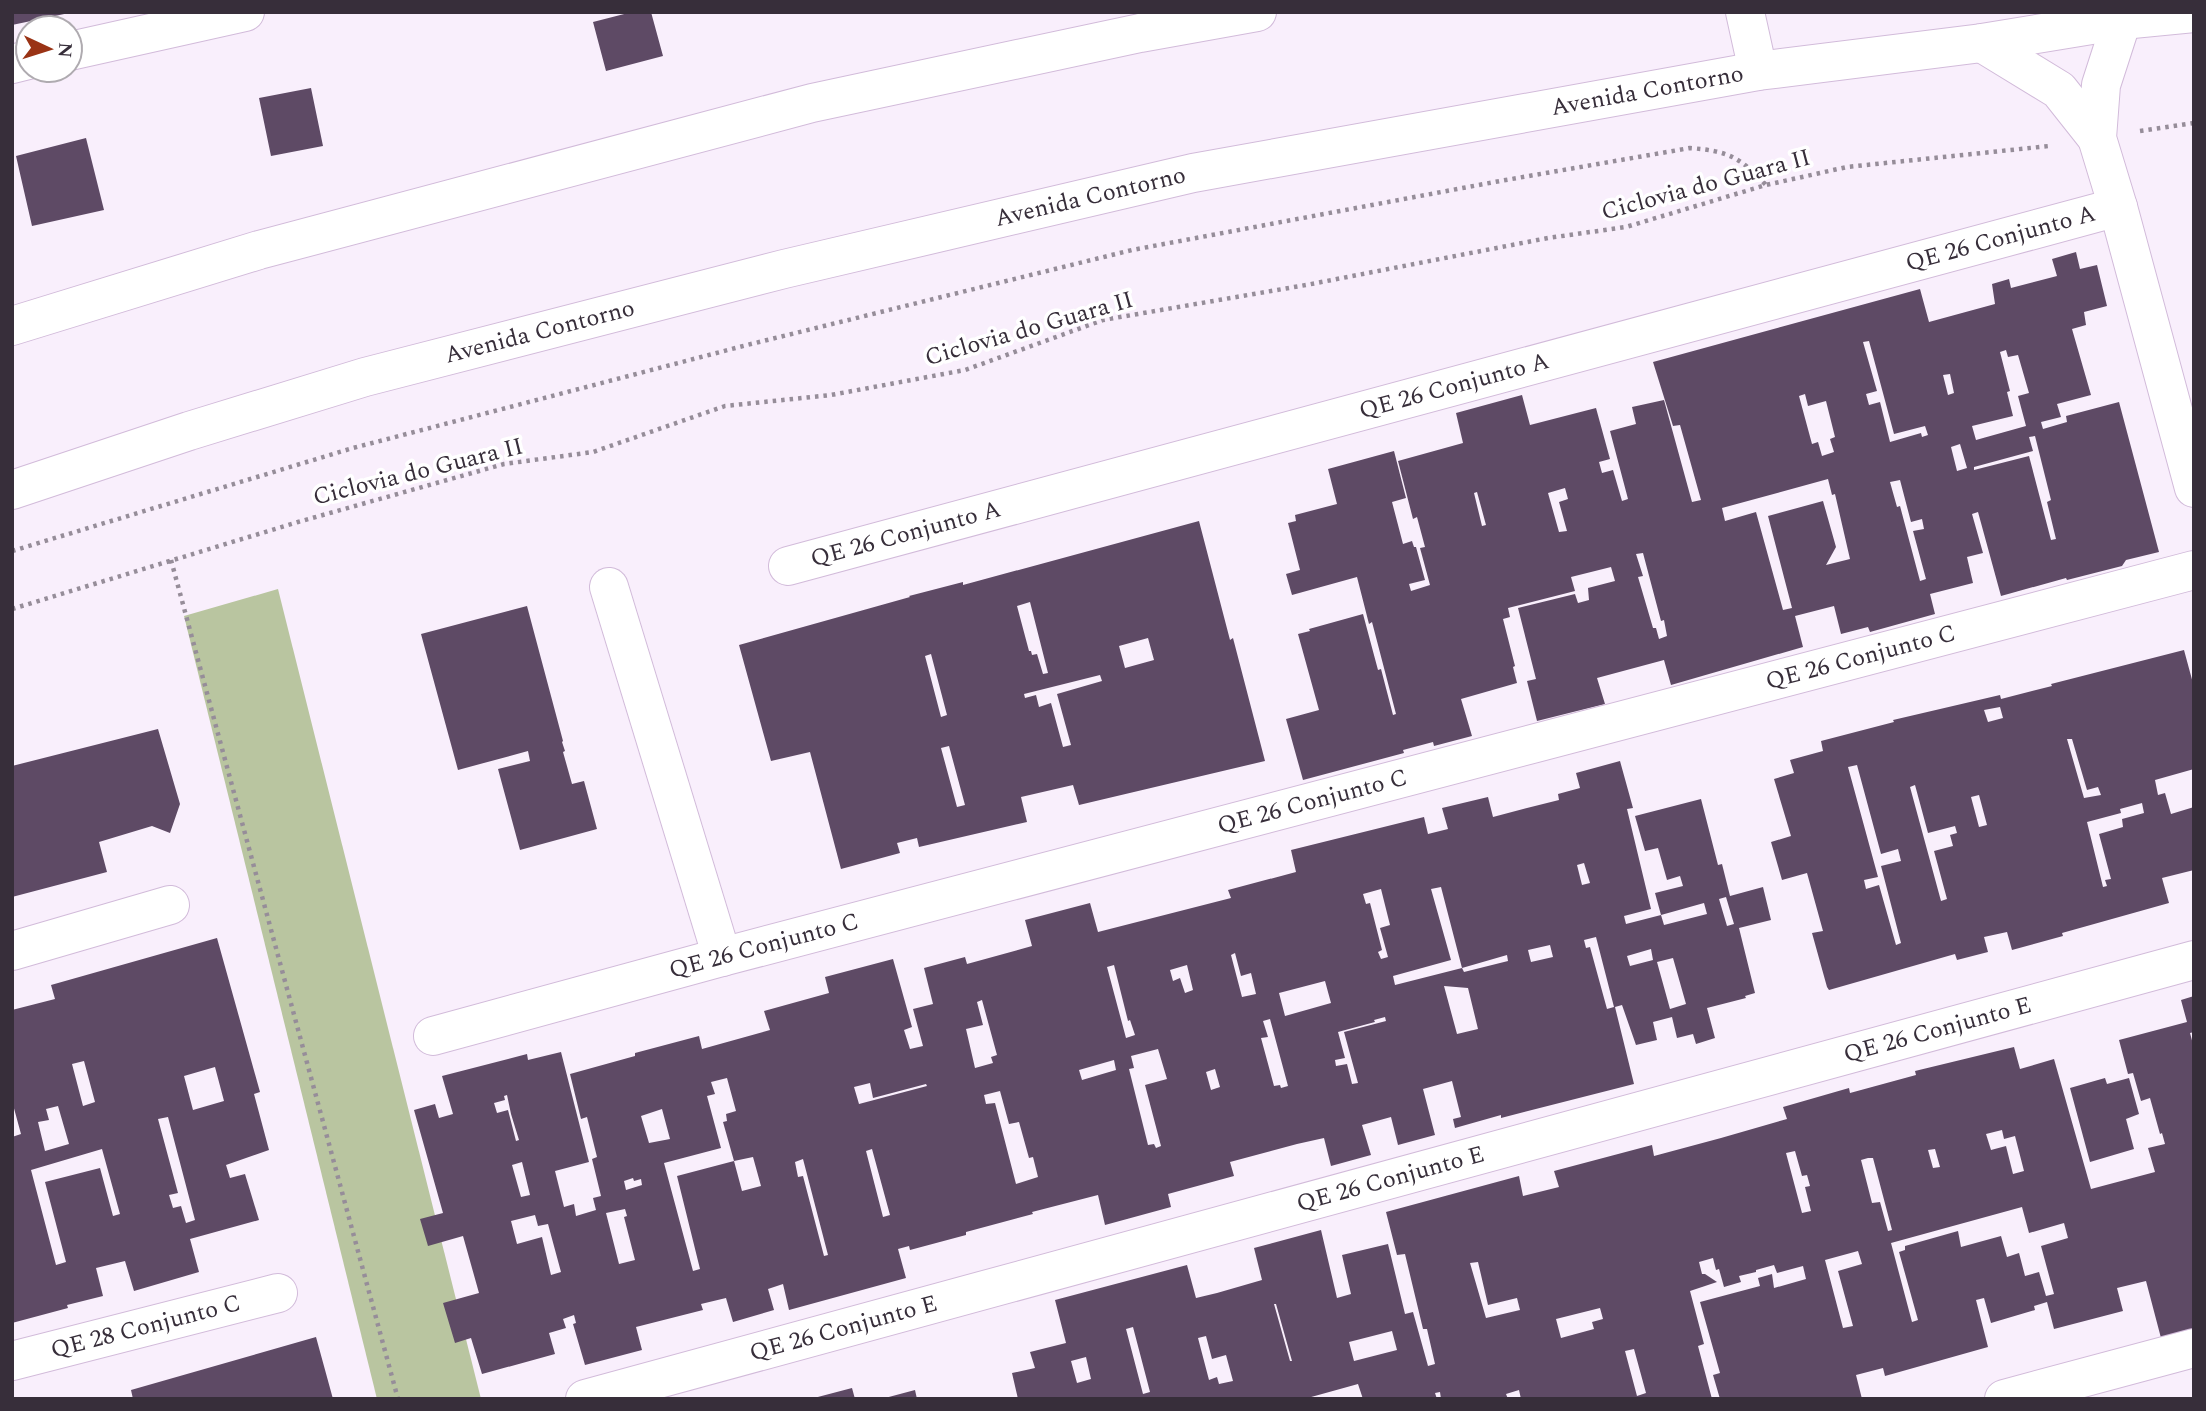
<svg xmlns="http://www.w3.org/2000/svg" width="2206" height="1411" font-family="Spectral,serif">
<rect width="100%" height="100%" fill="#f9effc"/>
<path fill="#b9c5a0" d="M278,589L481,1399H377L184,616Z"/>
<path fill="#5e4a65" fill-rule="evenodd" d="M12,12H69V13L12,25Z
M632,12H651L663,56L606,71L593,22Z
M311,88L323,146L271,156L259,98Z
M86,138L104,210L32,226L16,156Z
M2076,252L2080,269L2097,265L2107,306L2084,312L2086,325L2072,329L2091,395L2057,404L2061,417L2041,422L2043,429L2067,422L2066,416L2119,402L2159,552L2126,560L2122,566L2067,580L2066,578L2001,596L1978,512L1972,514L1983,553L1967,557L1973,583L1930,594L1935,614L1870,632L1868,627L1841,634L1834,606L1795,616L1803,647L1671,685L1664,660L1597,678L1605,704L1537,721L1527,681L1536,679L1518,608L1575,594L1578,603L1589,600L1588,588L1615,581L1611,567L1571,577L1575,591L1508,608L1510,617L1503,619L1515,666L1513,667L1517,683L1461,699L1472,736L1434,746L1433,742L1403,750L1404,753L1303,780L1286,719L1319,710L1298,634L1310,631L1309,629L1363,614L1378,670L1381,669L1393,715L1396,714L1372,622L1369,624L1357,577L1292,595L1286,574L1300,570L1288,523L1296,521L1295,515L1337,504L1328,469L1394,451L1406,498L1392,502L1403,544L1412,541L1414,547H1416L1425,580L1409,584L1411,591L1430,585L1420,548L1425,547L1417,517L1413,519L1398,461L1463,443L1456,413L1522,395L1530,425L1596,408L1610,459L1599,462L1602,473L1613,470L1622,501L1628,499L1610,431L1636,424L1632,407L1664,400L1692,502L1701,500L1680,425L1673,426L1653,362L1920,289L1929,322L1995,304L1992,284L2009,279L2011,288L2057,276L2052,259ZM1869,341L1894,434L1925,426L1928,435L1922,437L1921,433L1890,442L1880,402L1869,405L1866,394L1877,391L1863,342ZM2006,350L2008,357L2018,355L2029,393L2018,396L2026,426L1976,440L1972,426L2013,416L2007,392L2010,391L2000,352ZM1950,374L1954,393L1948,395L1943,375ZM1805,394L1808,406L1826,401L1835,437L1830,439L1834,452L1822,456L1818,442L1812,444L1799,396ZM2035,436L2051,500L2047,502L2056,539L2051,540L2029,456L1974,470V467L2033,451L2029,437ZM1960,444L1967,468L1957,471L1951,447ZM1828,479L1832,495L1835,494L1850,559L1826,565L1836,547L1823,501L1768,516L1792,608L1783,610L1756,512L1725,521L1722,508ZM1900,480L1911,522L1922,519L1924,529L1913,531L1926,579L1920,581L1900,506L1897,507L1890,482ZM1565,488L1568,499L1559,502L1567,531L1559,532L1548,493ZM1477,492L1486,525L1482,526L1474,493ZM1643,553L1661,621L1664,620L1667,636L1659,639L1656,628H1653L1638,577L1643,576L1636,554Z
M1199,521L1230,640L1233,638L1265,761L1079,805L1073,785L1021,797L1027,822L919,847L917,838L897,843L900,853L841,869L810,752L771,761L739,645L910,597L909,596L963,582V585ZM1030,602L1048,673L1043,674L1037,654L1032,655L1031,651H1029L1017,606ZM1148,638L1154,660L1125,668L1119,646ZM931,654L947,715L941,717L925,656ZM1100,675L1102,681L1057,694L1071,745L1063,747L1051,703L1039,707L1036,695L1025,698L1024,694ZM949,746L965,805L957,807L941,748Z
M527,606L563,741L562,742L565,751L563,752L572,784L584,781L597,829L520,850L498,769L530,761L528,751L458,770L421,634Z
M2184,650L2194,687V769L2155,780L2158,795L2165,793L2171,814L2194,807V870L2162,878L2169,903L2062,933L2063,936L2012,950L2007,932L1984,937L1988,952L1957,960L1955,954L1829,990L1827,987L1812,933L1823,931L1807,873L1782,880L1771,842L1791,836L1774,779L1794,773L1790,760L1823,751L1821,741L1894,722L1893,720L2000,695L2001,699L2052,686L2051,684ZM2000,707L2003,718L1988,722L1984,710ZM2067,739H2072L2087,790L2098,787L2101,795L2084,798ZM1857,765L1881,854L1898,849L1901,861L1881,866L1901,943L1896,945L1879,885L1866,889L1864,880L1878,877L1848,767ZM1915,785L1928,833L1955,826L1957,833L1950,835L1953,846L1934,851L1947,899L1941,901L1910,787ZM1979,795L1987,825L1979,827L1971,797ZM2142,803L2144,813L2122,819L2123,827L2099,834L2111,879L2105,880L2107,886L2103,887L2087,822L2121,813L2120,809Z
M158,729L180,804L170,833L152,826L99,842L107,872L12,897V766Z
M1620,761L1633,808L1627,809L1651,909L1624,916L1626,924L1661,915L1664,925L1707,914L1704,903L1661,915L1655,893L1683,886L1680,876L1667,880L1658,848L1645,851L1635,816L1701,799L1718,865L1722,864L1730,896L1763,887L1771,920L1739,928L1755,993L1745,996L1746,998L1707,1008L1715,1038L1696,1044L1693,1034L1677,1038L1672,1017L1653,1022L1657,1040L1636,1045L1622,1005L1615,1007L1634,1084L1501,1118V1115L1455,1128L1453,1119L1461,1117L1452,1081L1423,1089L1435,1135L1398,1145L1391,1117L1362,1125L1371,1155L1331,1166L1324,1138L1297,1144L1230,1162L1234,1176L1168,1194L1171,1207L1105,1225L1098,1195L1032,1212L1033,1214L966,1232V1235L910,1250L909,1246L898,1249L906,1278L789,1310L783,1284L768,1289L774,1310L733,1322L726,1298L701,1304L703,1310L636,1327L642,1350L585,1365L573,1324L576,1323L574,1315L563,1319L566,1328L549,1333L555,1354L482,1374L471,1338L455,1343L443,1303L479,1293L463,1236L428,1246L420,1219L443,1213L414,1110L435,1104L439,1118L453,1114L442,1076L527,1054L528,1060L561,1052L589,1162L555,1171L564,1207L574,1204L576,1216L596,1210L593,1198L601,1196L592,1159L597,1157L587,1117L581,1119L570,1074L635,1056V1053L699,1036L702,1049L770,1030L764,1011L829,993L825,977L893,959L912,1027L904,1030L910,1049L923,1046L913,1009L933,1004L924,968L965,957L967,964L1032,946L1025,920L1090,903L1098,932L1231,898L1228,890L1296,872L1291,850L1424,817L1428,834L1448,829L1442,808L1488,797L1493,817L1527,808L1559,800L1558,794L1580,788L1576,773ZM1584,863L1590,883L1582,885L1577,865ZM1441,887L1462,968L1507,955L1508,961L1464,972L1462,968L1395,985L1393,976L1451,960L1431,889ZM1381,889L1390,925L1380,928L1388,957L1381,959L1378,952L1382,950L1370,903L1366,904L1363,894ZM1726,897L1734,924L1727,926L1719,899ZM1596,937L1614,1007L1607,1009L1590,947L1586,948L1584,940ZM1550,945L1553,957L1531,962L1528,950ZM1651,949L1653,960L1630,966L1627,956ZM1235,953L1241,976L1251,973L1256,994L1242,997L1231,955ZM1673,958L1686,1004L1670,1009L1657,962ZM1114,965L1128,1021L1130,1020L1135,1035L1126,1038L1107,967ZM1187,965L1193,990L1185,993L1180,978L1173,981L1170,970ZM1325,981L1331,1003L1285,1016L1279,993ZM1444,986L1468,988L1478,1029L1457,1034ZM982,1000L997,1055L991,1057L993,1063L975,1068L966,1029L983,1025L977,1002ZM1385,1017L1386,1021L1344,1032L1358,1083L1352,1084L1347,1064L1336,1066L1335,1060L1345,1058L1338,1032L1375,1022L1374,1020ZM1270,1019L1288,1086L1281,1088L1280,1085L1274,1086L1261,1038L1268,1037L1263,1021ZM1158,1049L1167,1079L1145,1085L1161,1146L1156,1148L1154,1144L1148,1145L1129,1069L1134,1068L1131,1056ZM1114,1060L1116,1070L1082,1080L1079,1070ZM1215,1069L1220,1087L1211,1090L1206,1072ZM727,1078L736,1111L726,1114L727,1121L723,1122L734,1161L753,1157L761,1186L742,1191L734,1161L677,1176L700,1269L693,1271L664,1163L721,1148L707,1096L715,1094L711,1082ZM870,1083L873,1098L926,1084L927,1086L859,1104L854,1087ZM1000,1091L1009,1124L1019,1122L1029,1158L1033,1157L1038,1177L1016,1184L995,1103L986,1104L984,1095ZM507,1095L511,1114L519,1140L516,1141L508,1110L497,1113L494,1103L505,1100L504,1096ZM662,1109L670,1139L649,1143L641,1116ZM872,1149L890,1215L883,1217L866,1151ZM803,1159L828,1255L824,1256L803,1176L798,1177L795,1162ZM522,1162L530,1195L521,1197L512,1165ZM633,1178L634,1181L641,1179L642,1185L626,1190L624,1181ZM625,1209L627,1216L624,1217L635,1260L619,1264L606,1213ZM535,1215L538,1226L548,1224L561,1272L551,1275L542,1237L517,1244L511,1221Z
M217,938L260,1092L254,1094L269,1150L226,1165L230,1178L245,1174L259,1220L190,1239L199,1272L134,1291L125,1261L96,1268L103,1296L67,1305L68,1308L12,1323V1137L21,1134L12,1101V1010L55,999L51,985ZM84,1061L95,1102L83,1106L72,1064ZM215,1067L224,1101L193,1110L184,1076ZM58,1106L69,1144L45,1151L38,1122L49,1120L46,1109ZM168,1117L195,1220L186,1223L181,1206L173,1208L169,1195L178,1193L158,1119ZM102,1149L120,1214L113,1216L100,1168L45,1182L66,1262L56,1265L31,1170Z
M2194,996V1032L2190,1033L2194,1048V1329L2161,1338L2146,1281L2117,1288L2123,1311L2054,1329L2047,1302L2034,1306L2035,1310L1991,1323L1984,1298L1976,1300L1988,1347L1885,1376L1883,1368L1856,1375L1862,1399H1720L1713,1375L1720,1373L1700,1302L1760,1286L1758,1278L1772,1274L1774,1288L1806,1279L1803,1266L1777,1273L1774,1265L1756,1270V1272L1739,1276L1741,1282L1724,1287L1719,1269L1716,1270L1713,1258L1699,1262L1702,1274H1705L1717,1282L1690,1291L1704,1344L1698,1346L1712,1399H1521L1519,1390L1506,1394L1508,1399H1441L1440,1392L1435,1393L1437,1399H1363L1358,1384L1304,1399H1018L1012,1373L1035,1368L1030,1352L1066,1343L1055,1300L1187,1265L1196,1298L1217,1293L1262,1280L1254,1248L1321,1230L1337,1298L1351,1294L1342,1255L1388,1244L1405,1314L1413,1312L1428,1366L1435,1364L1427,1329H1423L1405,1254L1397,1255L1386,1212L1519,1176L1523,1196L1559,1187L1554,1171L1652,1145L1654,1156L1721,1138L1787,1119L1783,1107L1849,1088L1850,1093L1916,1075L1915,1071L2014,1047L2020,1069L2054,1059L2091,1189L2155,1172L2148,1148L2165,1144L2162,1133L2160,1134L2150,1098L2141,1101L2133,1073L2128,1074L2119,1040L2187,1022L2181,1000ZM2002,1130L2004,1139L2015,1136L2024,1171L2013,1174L2006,1146L1991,1150L1986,1134ZM1935,1149L1940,1167L1933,1168L1928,1150ZM1795,1151L1802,1176L1807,1175L1810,1186L1805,1187L1811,1211L1802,1213L1786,1153ZM1868,1158H1873L1892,1230L1888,1231L1880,1202L1872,1203L1861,1160ZM2022,1207L2029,1233L2064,1223L2068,1238L2041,1246L2054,1294L2046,1296L2039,1272L2025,1276L2019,1253L2007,1257L2001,1236L1961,1247L1958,1231L1905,1246V1250L1899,1252L1918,1320L1912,1322L1891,1243ZM1858,1251L1862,1264L1838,1271L1853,1326L1843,1328L1825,1260ZM1478,1262L1488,1305L1517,1298L1520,1310L1486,1318L1470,1263ZM1274,1304H1276L1292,1361H1290ZM1600,1308L1603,1319L1592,1322L1594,1329L1561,1338L1556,1319ZM1133,1327L1150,1392L1143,1394L1126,1329ZM1392,1331L1397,1350L1354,1361L1349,1342ZM1206,1336L1212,1359L1226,1355L1233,1381L1219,1384L1217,1377L1209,1380L1198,1338ZM1634,1349L1646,1393L1637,1396L1625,1351ZM1086,1357L1091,1379L1077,1383L1071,1361Z
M2105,1078L2107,1084L2129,1078L2139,1114L2126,1119L2134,1149L2090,1162L2070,1088Z
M316,1337L333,1399H133L131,1390Z
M852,1388L855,1399H814V1398Z
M915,1390L917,1399H885V1398Z"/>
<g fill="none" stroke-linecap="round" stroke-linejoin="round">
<g stroke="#d2bbda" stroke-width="40">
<g id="minor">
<path d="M2122,20L2101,85L2097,138L2118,207L2194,488"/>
<path d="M1982,43L2059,90L2097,138"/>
<path d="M70,51L245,12"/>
<path d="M12,64L28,60"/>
<path id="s1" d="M788,566L2118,207"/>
<path d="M609,587L722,957"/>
<path d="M12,951L170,905"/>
<path id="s2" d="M433,1036L722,957L2194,570"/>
<path id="s3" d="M12,1361L278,1293"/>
<path id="s4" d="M585,1399L2194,960"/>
<path d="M2004,1399L2194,1348"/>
</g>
</g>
<g stroke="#d2bbda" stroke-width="40">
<g id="major">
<path d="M1745,12L1758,71"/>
<path d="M12,326L259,250L812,103L1140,33L1257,12"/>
<path id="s5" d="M12,490L189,431L365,377L784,269L1193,173L1758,71L1982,43L2122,20L2194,13"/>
</g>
</g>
<path stroke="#968d99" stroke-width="4.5" stroke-dasharray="3.5 5" stroke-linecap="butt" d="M2140,131L2194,123
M12,551L353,448L747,345L1132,250L1500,181L1690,148C1728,151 1740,157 1766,185
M171,560L398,1399
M12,609L298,522L504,464L593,452L725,406L831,395L965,370L1103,320L1306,285L1548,238L1626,227L1766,185L1847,167L2049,146"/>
<use href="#minor" stroke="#fff" stroke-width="38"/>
<use href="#major" stroke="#fff" stroke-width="38"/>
</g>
<g text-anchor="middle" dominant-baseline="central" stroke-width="7" stroke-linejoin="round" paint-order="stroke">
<g font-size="24" fill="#372e3a" stroke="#fff">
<text stroke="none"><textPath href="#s5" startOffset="1685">Avenida Contorno</textPath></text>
<text transform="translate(1706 185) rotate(-15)">Ciclovia do Guara II</text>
<text stroke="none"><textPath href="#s5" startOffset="1118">Avenida Contorno</textPath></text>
<text stroke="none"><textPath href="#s1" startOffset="1256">QE 26 Conjunto A</textPath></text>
<text transform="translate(1029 329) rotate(-16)">Ciclovia do Guara II</text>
<text stroke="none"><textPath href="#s5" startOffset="551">Avenida Contorno</textPath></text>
<text stroke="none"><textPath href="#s1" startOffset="690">QE 26 Conjunto A</textPath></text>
<text transform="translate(418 472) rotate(-14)">Ciclovia do Guara II</text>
<text stroke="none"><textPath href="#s1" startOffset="122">QE 26 Conjunto A</textPath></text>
<text stroke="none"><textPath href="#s2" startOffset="1477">QE 26 Conjunto C</textPath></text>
<text stroke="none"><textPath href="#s2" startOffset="910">QE 26 Conjunto C</textPath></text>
<text stroke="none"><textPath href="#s2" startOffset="343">QE 26 Conjunto C</textPath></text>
<text stroke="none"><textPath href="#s4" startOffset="1402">QE 26 Conjunto E</textPath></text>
<text stroke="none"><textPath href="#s4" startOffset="835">QE 26 Conjunto E</textPath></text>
<text stroke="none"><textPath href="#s3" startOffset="138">QE 28 Conjunto C</textPath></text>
<text stroke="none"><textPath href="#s4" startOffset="268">QE 26 Conjunto E</textPath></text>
</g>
</g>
<rect width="2206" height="1411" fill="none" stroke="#372e3a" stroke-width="28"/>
<g transform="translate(49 49) rotate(94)"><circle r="33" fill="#ffffff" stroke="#afabb0" stroke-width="2"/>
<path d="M0-5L12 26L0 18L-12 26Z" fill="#9a3315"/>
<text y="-10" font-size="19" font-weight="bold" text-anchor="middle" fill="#372e3a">N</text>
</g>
</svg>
